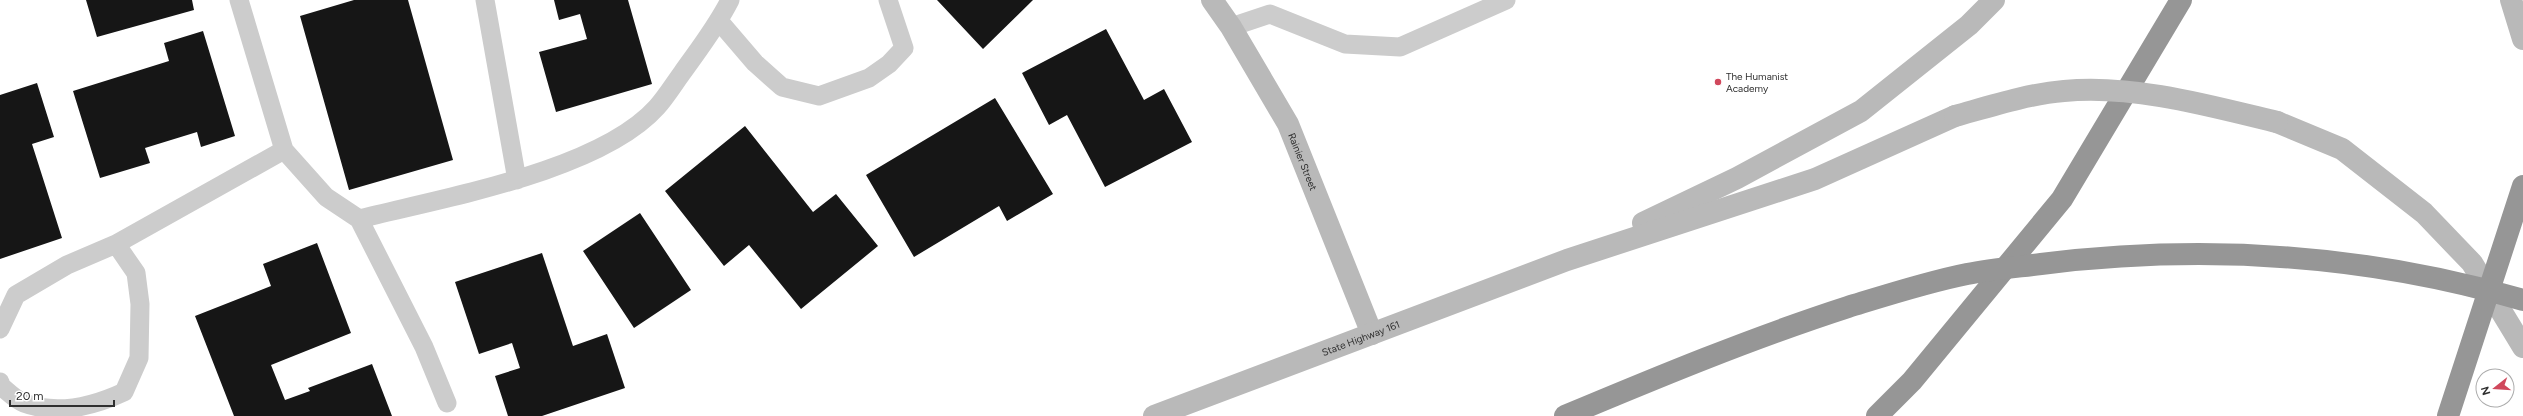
<svg xmlns="http://www.w3.org/2000/svg" width="2523" height="416" font-family="Figtree,sans-serif">
<rect width="100%" height="100%" fill="#fff"/>
<path fill="#161616" d="M86,0H192L194,10L97,37Z
M354,0H408L453,160L349,190L300,16Z
M554,0H628L652,84L556,112L539,52L587,39L580,14L559,20Z
M937,0H1033L983,49Z
M1106,29L1144,100L1164,89L1192,142L1105,187L1067,115L1049,125L1022,73Z
M203,31L235,136L201,147L197,132L145,148L150,163L100,178L73,91L169,61L164,43Z
M37,83L54,137L32,144L62,238L0,259V95Z
M995,98L1053,194L1007,221L999,206L914,257L866,175Z
M745,126L813,212L836,194L878,246L801,309L749,245L724,266L665,191Z
M640,213L691,290L634,328L583,251Z
M317,243L351,333L271,365L285,400L310,391L308,388L372,364L392,416H234L195,316L271,286L263,264Z
M542,253L573,346L607,334L625,388L542,416H508L495,376L520,368L512,343L479,354L455,282Z"/>
<g fill="none" stroke-linecap="round" stroke-linejoin="round">
<path stroke="#ccc" stroke-width="19" d="M239,0L284,150L326,197L359,219L424,347L447,403
M485,0L517,180
M719,21L755,63L782,87L819,96L869,78L889,64L904,48L888,0
M1231,27L1270,14L1345,44L1400,47L1506,0
M359,219C442,198 600,171 657,107C666,97 674,84 682,73C699,49 717,26 730,0
M116,244L284,150
M0,329L16,295L67,265L116,244L136,273L140,304L139,358L124,392C94,406 57,415 24,403C16,400 8,392 1,386L0,382"/>
<g stroke="#b9b9b9" stroke-width="22">
<path id="s1" d="M1212,0L1231,27L1288,124L1372,334"/>
<path d="M2511,0L2523,39"/>
<path d="M2277,122L2342,149L2424,213L2472,263L2523,347"/>
<path d="M1643,223L1737,178L1861,111L1969,25L1994,0"/>
<path id="s2" d="M1154,416L1567,260L1815,179L1955,116"/>
</g>
<path stroke="#969696" stroke-width="22" d="M1877,416L1912,381L2062,199L2181,0"/>
<path stroke="#b9b9b9" stroke-width="22" d="M1955,116C1991,106 2028,94 2064,91C2132,84 2211,106 2277,122"/>
<path stroke="#969696" stroke-width="22" d="M1565,416C1658,377 1752,338 1848,307C1887,295 1927,282 1967,274C1991,269 2017,267 2041,264C2203,244 2366,254 2523,300
M2448,416L2523,186"/>
</g>
<circle fill="#d0485c" stroke="#fff" stroke-width="1.5" cx="1718" cy="82" r="4"/>
<g text-anchor="middle" dominant-baseline="central" stroke-width="4" stroke-linejoin="round" paint-order="stroke">
<g font-size="10" fill="#2f2f2f" stroke="#fff" text-anchor="start">
<text x="1726" y="76">The Humanist<tspan x="1726" dy="12">Academy</tspan></text>
</g>
<g font-size="10" fill="#2f2f2f" stroke="#fff">
<text stroke="none"><textPath href="#s1" startOffset="186">Rainier Street</textPath></text>
<text stroke="none"><textPath href="#s2" startOffset="221">State Highway 161</textPath></text>
</g>
</g>
<g transform="translate(2495 388) rotate(253)"><circle r="19" fill="#ffffff" stroke="#acacac"/>
<path d="M0-3L7 15L0 10L-7 15Z" fill="#d0485c"/>
<text y="-6" font-size="11" font-weight="bold" text-anchor="middle" fill="#2f2f2f">N</text>
</g>
<path d="M10 400v6h104v-6" fill="none" stroke="#2f2f2f" stroke-width="2"/>
<text x="16" y="400" font-size="12" fill="#2f2f2f" stroke="#ffffff" stroke-width="3" paint-order="stroke">20 m</text>
</svg>
